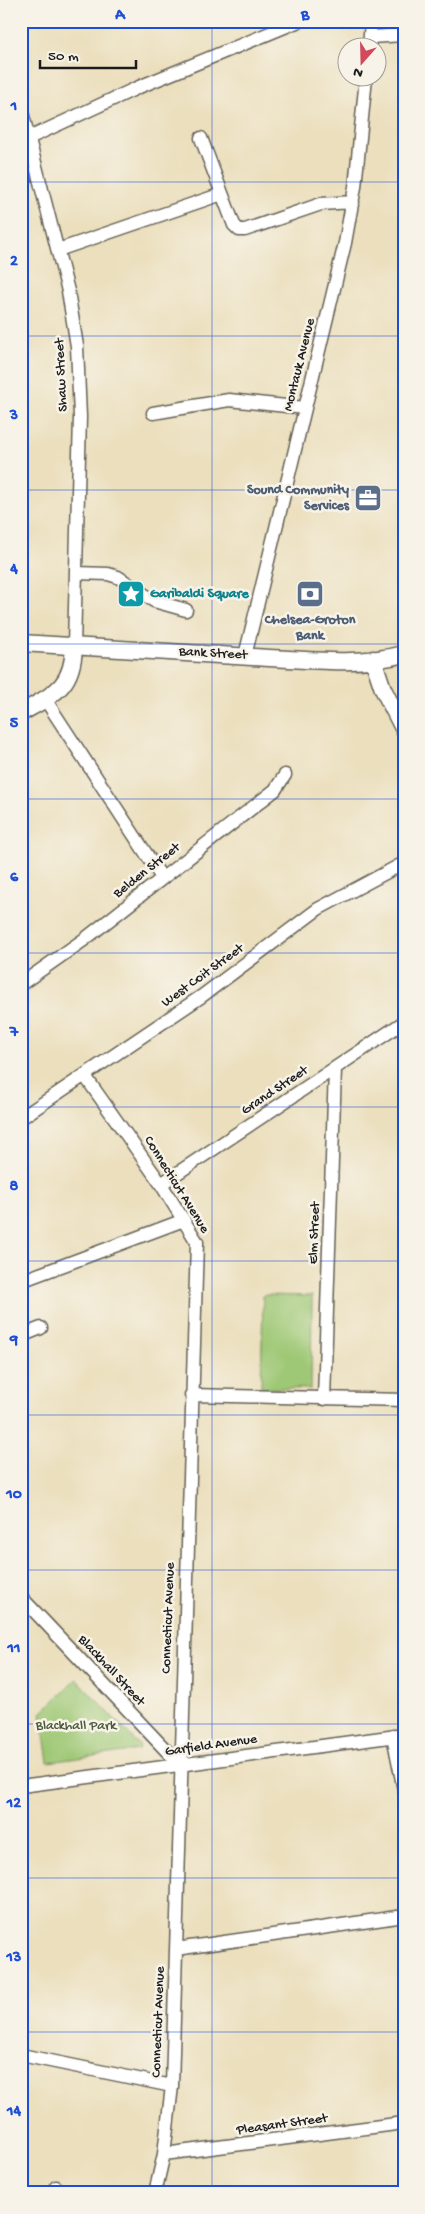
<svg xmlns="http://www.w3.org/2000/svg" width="425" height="2214" font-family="'Gochi Hand',sans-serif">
<rect width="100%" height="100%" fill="#f7f3e8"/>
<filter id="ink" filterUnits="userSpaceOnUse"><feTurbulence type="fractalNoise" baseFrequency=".02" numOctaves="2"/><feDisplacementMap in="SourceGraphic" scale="10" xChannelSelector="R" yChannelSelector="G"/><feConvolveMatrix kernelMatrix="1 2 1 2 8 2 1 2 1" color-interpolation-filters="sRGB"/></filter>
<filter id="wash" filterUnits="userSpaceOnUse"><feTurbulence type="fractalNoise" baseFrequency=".0096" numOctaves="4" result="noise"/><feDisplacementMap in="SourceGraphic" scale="20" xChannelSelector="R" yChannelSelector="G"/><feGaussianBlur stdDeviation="1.12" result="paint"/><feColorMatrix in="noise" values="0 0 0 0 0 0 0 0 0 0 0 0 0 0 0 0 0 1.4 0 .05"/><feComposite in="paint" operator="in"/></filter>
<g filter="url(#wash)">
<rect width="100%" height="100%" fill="#ebdfbd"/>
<path fill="#9ec874" stroke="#5d7248" d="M263,1295L312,1296L311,1389L261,1388Z
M77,1679L140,1746L139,1750L48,1762L41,1713Z"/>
</g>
<g filter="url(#ink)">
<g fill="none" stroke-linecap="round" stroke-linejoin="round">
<g stroke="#646054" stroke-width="15">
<path id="minor" d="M370,37L404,35
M369,48L371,21
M21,108L68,291L77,346L80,417L74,646
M29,138L139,87L299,21
M201,138L234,225L239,230H245L321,204L353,202
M58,250L222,194
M153,413L229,400L305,408
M76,573L108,574L118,577L154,601L186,610
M245,656L345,243L355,187L366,78
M45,699L162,878
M21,984L85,939L275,790L285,775
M85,1076L161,1184L197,1242L172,2086L164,2154L155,2193
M21,1118L202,996L318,909L404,863
M161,1184L404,1022
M21,1281L184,1220
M21,1336L41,1328
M191,1395L404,1400
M324,1399L335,1069
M21,1597L180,1765
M393,1736L404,1790
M21,1786L404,1735
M176,1949L404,1916
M21,2055L172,2086
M164,2154L404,2123
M55,2193L56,2187"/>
</g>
<g stroke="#646054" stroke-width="19">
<path id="major" d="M21,643C98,647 175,652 252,657C301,659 356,667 404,654
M373,659L383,689L404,730
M21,713C54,694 73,687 74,646"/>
</g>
<use href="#minor" stroke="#fff" stroke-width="12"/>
<use href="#major" stroke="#fff" stroke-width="16"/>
</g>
</g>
<path fill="none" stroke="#1d4ed8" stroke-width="1" stroke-opacity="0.55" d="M212,21V2193M21,182H404M21,336H404M21,490H404M21,644H404M21,799H404M21,953H404M21,1107H404M21,1261H404M21,1415H404M21,1570H404M21,1724H404M21,1878H404M21,2032H404"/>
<defs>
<g id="office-square" transform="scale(1.4375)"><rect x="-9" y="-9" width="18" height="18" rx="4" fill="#5c6f8a" stroke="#f7f3e8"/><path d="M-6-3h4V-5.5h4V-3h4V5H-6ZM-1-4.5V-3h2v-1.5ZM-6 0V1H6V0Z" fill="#fff"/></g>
<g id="sight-square" transform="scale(1.4375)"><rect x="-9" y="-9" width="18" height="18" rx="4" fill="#0f9aa8" stroke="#f7f3e8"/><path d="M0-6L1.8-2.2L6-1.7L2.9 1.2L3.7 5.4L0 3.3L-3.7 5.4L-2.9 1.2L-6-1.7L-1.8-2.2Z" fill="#fff"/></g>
<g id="bank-square" transform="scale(1.4375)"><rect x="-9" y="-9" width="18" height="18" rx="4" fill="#5c6f8a" stroke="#f7f3e8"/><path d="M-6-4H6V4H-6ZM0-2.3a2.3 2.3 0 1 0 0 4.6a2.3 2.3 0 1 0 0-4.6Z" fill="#fff"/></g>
</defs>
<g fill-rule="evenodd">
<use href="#office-square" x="368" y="498"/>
<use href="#sight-square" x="131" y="594"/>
<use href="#bank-square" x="310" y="594"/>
</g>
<g text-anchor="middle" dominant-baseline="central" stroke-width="5" stroke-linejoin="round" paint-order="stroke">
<g font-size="14" fill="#1c1c1c" stroke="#f7f3e8">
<text transform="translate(300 365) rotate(-76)">Montauk Avenue</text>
<text transform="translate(62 375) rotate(-93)">Shaw Street</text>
<text transform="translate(213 654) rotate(3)">Bank Street</text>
<text transform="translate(147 871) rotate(-38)">Belden Street</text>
<text transform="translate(203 976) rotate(-36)">West Coit Street</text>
<text transform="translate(275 1091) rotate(-34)">Grand Street</text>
<text transform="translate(176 1185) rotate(58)">Connecticut Avenue</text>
<text transform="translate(315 1233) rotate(-88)">Elm Street</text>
<text transform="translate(169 1618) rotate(-88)">Connecticut Avenue</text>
<text transform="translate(111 1671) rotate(47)">Blackhall Street</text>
<text transform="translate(211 1746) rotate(-8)">Garfield Avenue</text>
<text transform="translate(159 2022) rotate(-88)">Connecticut Avenue</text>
<text transform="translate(282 2125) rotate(-8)">Pleasant Street</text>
</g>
<g font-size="14" font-weight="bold" fill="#4e5e75" stroke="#f7f3e8" text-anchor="end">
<text x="349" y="490">Sound Community<tspan x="349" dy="16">Services</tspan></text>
<text x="310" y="620" text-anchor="middle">Chelsea-Groton<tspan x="310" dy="16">Bank</tspan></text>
</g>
<g font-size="14" font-weight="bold" fill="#0d838f" stroke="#f7f3e8" text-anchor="start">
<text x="150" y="594">Garibaldi Square</text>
</g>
<g font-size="14" fill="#4a583b" stroke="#f7f3e8">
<text x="76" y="1726">Blackhall Park</text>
</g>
</g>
<rect width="425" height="2214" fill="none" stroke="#f7f3e8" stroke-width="55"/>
<g transform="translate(362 62) rotate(200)"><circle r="24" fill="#f7f3e8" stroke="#9f9d96"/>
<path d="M0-4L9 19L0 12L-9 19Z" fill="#d1495b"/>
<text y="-8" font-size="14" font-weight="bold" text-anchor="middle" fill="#1c1c1c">N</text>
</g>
<path d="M40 60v8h96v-8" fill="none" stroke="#1c1c1c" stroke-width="2.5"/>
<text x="48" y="60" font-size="15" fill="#1c1c1c" stroke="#f7f3e8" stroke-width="4" paint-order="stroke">50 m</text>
<rect x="28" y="28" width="370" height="2158" fill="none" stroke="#1d4ed8" stroke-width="2"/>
<g font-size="16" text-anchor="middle" font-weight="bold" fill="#1d4ed8">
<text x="120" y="19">A</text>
<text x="305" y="19">B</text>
<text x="14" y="110">1</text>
<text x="14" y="265">2</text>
<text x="14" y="419">3</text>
<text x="14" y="573">4</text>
<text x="14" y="727">5</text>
<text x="14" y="881">6</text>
<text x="14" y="1036">7</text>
<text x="14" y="1190">8</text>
<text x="14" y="1344">9</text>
<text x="14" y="1498">10</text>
<text x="14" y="1652">11</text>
<text x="14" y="1807">12</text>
<text x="14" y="1961">13</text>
<text x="14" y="2115">14</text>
</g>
</svg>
